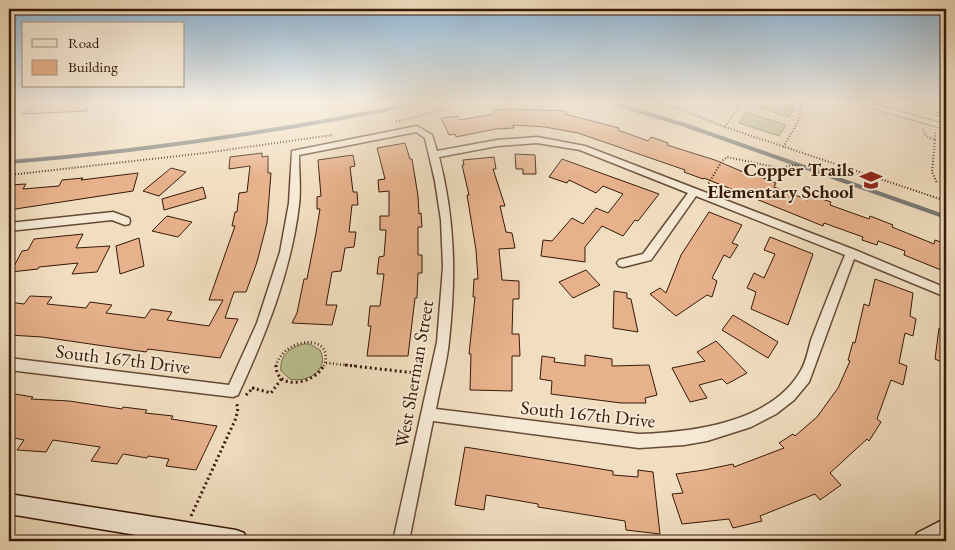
<svg xmlns="http://www.w3.org/2000/svg" width="955" height="550" font-family="'EB Garamond',serif">
<rect width="100%" height="100%" fill="#f1dec0"/>
<filter id="stains"><feTurbulence type="fractalNoise" baseFrequency=".004" numOctaves="4"/><feColorMatrix values="0 0 0 0 .2 0 0 0 0 .09 0 0 0 0 .02 0 0 0 .5 -.17"/></filter>
<radialGradient id="worn" r=".72"><stop offset=".6" stop-color="#630" stop-opacity="0"/><stop offset="1" stop-color="#630" stop-opacity=".3"/></radialGradient>
<path fill="#bbc192" stroke="#786d4c" d="M752,102H781L795,107L789,117L750,105Z
M746,112L786,125L779,136L739,123Z
M304,344H310L320,350C330,370 308,383 290,379L281,371C279,356 290,347 304,344Z"/>
<g fill="none" stroke-linecap="round" stroke-linejoin="round">
<path stroke="#777975" stroke-width="4" d="M608,102L685,125L946,217
M9,162C149,151 287,130 425,102"/>
</g>
<path fill="#e7b18b" stroke="#361907" d="M33,102H87V111L23,114Z
M509,109L566,111L565,114L619,128L618,130L648,141L651,137L668,143L667,145L715,160L755,177L756,175L776,183L774,187L808,200L810,195L831,202L830,205L869,219L870,216L893,225L892,227L934,244L935,240L946,244V272L904,255L905,251L878,241L877,245L862,240L863,237L824,223L823,226L704,178L703,179L684,172L685,170L578,133L545,127L513,125L514,128L496,129L456,137L455,134L449,135L441,118L458,116L460,120L494,114L493,110Z
M405,143L410,159H412L418,196L419,214L421,213L422,227H418V255H422V273H418L417,298H415L408,356H367L371,326H368L370,306H380L384,274H377L379,257L384,256L386,230H380V216H389V191L379,192L378,180L385,179L377,148Z
M262,153V157L268,156V173H271L267,223L257,262L246,292H234L225,318L238,319L220,358L148,349L146,352L42,337L9,335V302L24,304L30,296L52,297L47,304L86,308L90,302L112,305L106,313L145,318L151,309L172,312L167,320L209,326L223,300H209L235,226H232L235,212H237L239,193L247,192L250,166L229,169L230,157Z
M515,154L535,155L536,174H523V169H516Z
M353,155L355,166L350,167L353,192H357L358,205H352L349,232H356L354,247L345,248L341,271L332,272L326,305H337L332,325L292,323L297,313L304,279H307L316,233L320,209H317V197L321,196L318,160Z
M494,157L496,169H493L505,206H500L506,232L512,233L515,248L499,249L502,280L519,281V299H513L512,334H519L520,356H512V391L470,390L471,354H469L475,297H473L474,279H478L476,250L467,195H469L462,165H464L463,160Z
M562,159L659,194L638,221L635,220L623,236L602,226L585,247V262L541,256L543,240L552,241L572,218L583,224L596,208L608,213L623,194L603,186L596,193L569,180L567,183L549,177Z
M171,168L186,172L159,196L143,191Z
M138,173L133,191L9,210V185L26,184L23,189L59,186L62,180L83,178L81,180Z
M203,187L206,198L164,210L162,199Z
M709,212L742,225L732,243L738,245L730,258L724,255L712,278L717,281L712,297L707,295L676,316L650,294L660,288L666,293L681,255Z
M167,216L192,222L178,237L152,231Z
M83,234L76,248L110,246L97,272L72,274L78,263L39,267L38,269L11,272L22,251L28,250L34,239Z
M770,237L813,254L788,325L751,309L756,292L747,288L754,273L764,278L775,254L764,250Z
M139,238L144,266L120,274L116,246Z
M586,270L600,285L573,298L559,282Z
M875,279L913,293L910,316L916,319L913,336L905,333L899,363L907,366L903,385L891,380L877,419L881,422L869,441L867,439L830,473L841,485L820,500L815,494L760,516L762,521L733,528L729,519L682,524L672,494L683,493L676,474L704,470L733,464L734,467L784,448L779,443L793,434L795,436L817,417L838,388L850,361L848,360L853,342L855,343L864,304L869,306Z
M614,291L627,293V298L631,299L638,332L613,328Z
M733,315L778,342L768,358L722,330Z
M939,328L946,329V364L935,359Z
M716,341L747,373L727,384L722,379L699,385L707,398L690,402L672,368L705,361L697,352Z
M585,355L612,359V366L649,365L657,395L645,398L646,403H621L551,394L552,381L540,379L542,356L555,358L554,362L585,366Z
M9,393L33,397L31,399L69,401L122,409L123,407L147,410L145,413L173,416L171,419L217,426L196,470L166,466L169,459L148,456L147,458L123,454L117,464L91,461L100,447L53,440L46,452L17,450L24,440L9,437Z
M465,447L613,471V475L638,477V470L653,472L660,534L626,530L625,521L538,507V504L486,495L484,510L455,505Z"/>
<g fill="none" stroke-linecap="round" stroke-linejoin="round">
<g stroke="#654a35" stroke-width="6">
<path id="lane" d="M859,102L946,127
M946,119V180"/>
</g>
<g stroke="#654a35" stroke-width="3">
<path id="street" d="M417,126L432,135L437,151L497,140L537,137L585,146L855,250L946,288V297L854,259L809,382L794,400L776,414L751,427L707,441L684,445L639,448L433,421L409,541H393L437,342L443,267L441,220L435,181L425,138L416,132L299,155C299,172 301,189 299,205C291,272 266,334 238,395L233,397L9,370V358L229,385L257,323L280,252L289,203L292,151ZM537,143L580,150L688,193L643,254L619,260L617,263L619,266L623,267L651,260L696,196L845,255C833,283 822,312 811,340C808,351 806,363 800,372C770,423 692,432 639,434L436,409C440,386 447,363 449,341C456,277 455,219 439,157L497,146Z
M113,212L129,218L130,221L129,224L125,225L112,220L9,231V223Z"/>
</g>
<g stroke="#361907" stroke-width="3">
<path id="secondary" d="M9,494L236,530L244,533L247,541H173L9,514Z
M946,518V540L914,541L917,533Z"/>
</g>
<path stroke="#361907" stroke-width="2" stroke-dasharray="1 2" stroke-linecap="butt" d="M661,102L725,127L946,201
M844,102L852,105
M937,116L938,102
M396,122L470,102
M725,127L742,102
M923,129L926,136L935,140V131
M935,140L932,172L937,183
M783,147L798,122L802,105L794,102
M9,175L205,153L332,135
M707,186L722,161L727,157L779,168L795,165L871,177"/>
<path stroke="#361907" stroke-width="2.5" stroke-dasharray="1 2.5" stroke-linecap="butt" d="M326,363L356,366
M276,366C283,337 336,332 324,366"/>
<path stroke="#361907" stroke-width="3" stroke-dasharray="2 3" stroke-linecap="butt" d="M276,365C276,392 315,384 324,365
M345,365L424,374
M252,388L271,393L282,378
M246,395L254,387
M191,516L236,418L238,408L236,402"/>
<use href="#lane" stroke="#f6ead6" stroke-width="4.5"/>
<use href="#street" fill="#f6ead6" fill-rule="evenodd"/>
<use href="#secondary" fill="#f6ead6" fill-rule="evenodd"/>
</g>
<linearGradient id="sky" x2="0" y2="1"><stop stop-color="#8cb6d8"/><stop offset="0.57" stop-color="#f9f0e3"/><stop offset="1" stop-color="#f9f0e3" stop-opacity="0"/></linearGradient>
<rect width="955" height="179" fill="url(#sky)"/>
<defs>
<g id="school-bare" transform="scale(1.725)"><path d="M0-5L7-2L0 1L-7-2ZM-4 1L0 2.5L4 1V4Q0 6-4 4Z" fill="#8f2418" stroke="#f6ead6" stroke-width="2.5" paint-order="stroke"/></g>
</defs>
<g fill-rule="evenodd">
<use href="#school-bare" x="871" y="180"/>
</g>
<g text-anchor="middle" dominant-baseline="central" stroke-width="4" stroke-linejoin="round" paint-order="stroke">
<g font-size="19" font-weight="bold" fill="#361907" stroke="#f6ead6" text-anchor="end">
<text x="854" y="169">Copper Trails<tspan x="854" dy="22">Elementary School</tspan></text>
</g>
<g font-size="19" fill="#361907" stroke="#f6ead6">
<text transform="translate(123 359) rotate(7)">South 167th Drive</text>
<text transform="translate(414 374) rotate(-80)">West Sherman Street</text>
<text transform="translate(588 414) rotate(6)">South 167th Drive</text>
</g>
</g>
<rect width="955" height="550" fill="none" stroke="#f1dec0" stroke-width="30"/>
<rect x="10" y="10" width="935" height="530" fill="none" stroke="#361907" stroke-width="2.5"/>
<rect x="15" y="15" width="925" height="520" fill="none" stroke="#361907"/>
<rect x="22" y="22" width="162" height="65" fill="#f6ead6" stroke="#a99683"/>
<rect x="32" y="39" width="25" height="8" fill="#f6ead6" stroke="#a99683"/>
<text x="68" y="48" font-size="15" fill="#361907">Road</text>
<rect x="32" y="60" width="25" height="15" fill="#e7b18b" stroke="#a99683"/>
<text x="68" y="72" font-size="15" fill="#361907">Building</text>
<rect width="100%" height="100%" filter="url(#stains)"/>
<rect width="100%" height="100%" fill="url(#worn)"/>
</svg>
